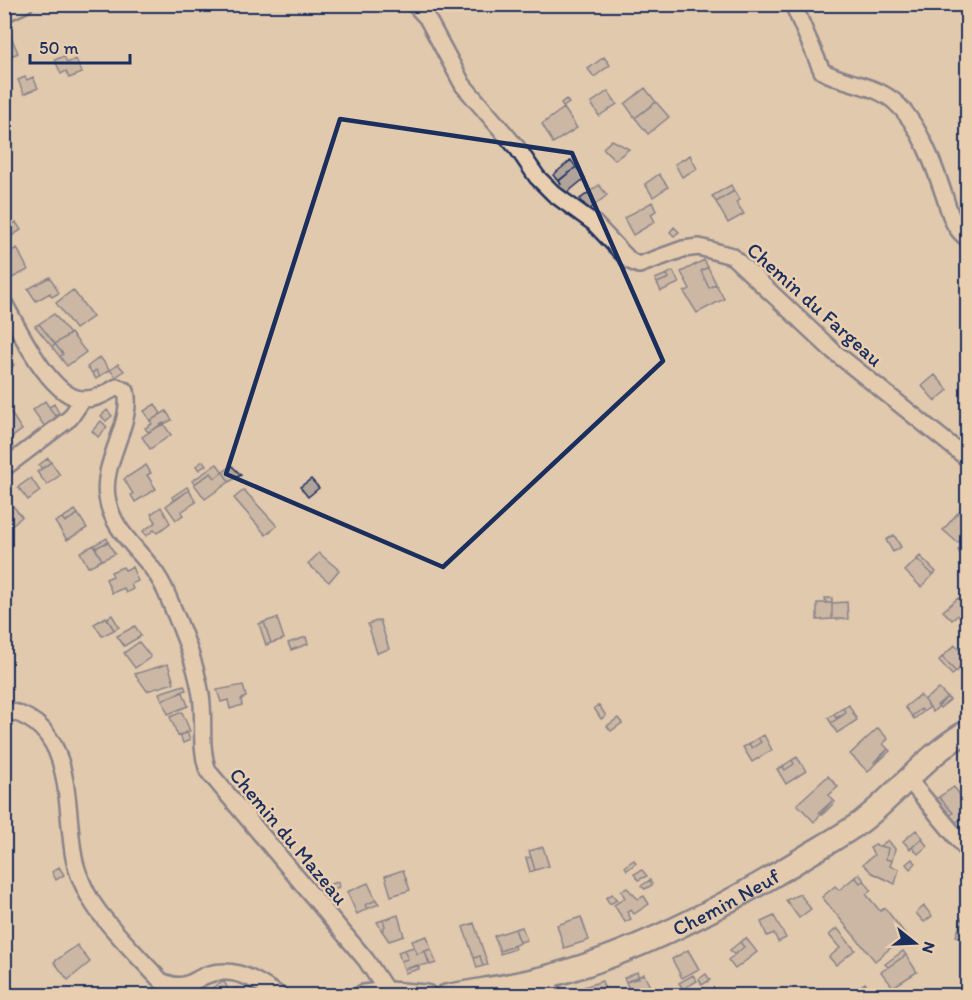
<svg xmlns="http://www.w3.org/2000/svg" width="972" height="1000" font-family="Itim,sans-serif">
<rect width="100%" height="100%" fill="#e1c9ad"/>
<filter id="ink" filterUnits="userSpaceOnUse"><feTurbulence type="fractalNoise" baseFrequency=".0167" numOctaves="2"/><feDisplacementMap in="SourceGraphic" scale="12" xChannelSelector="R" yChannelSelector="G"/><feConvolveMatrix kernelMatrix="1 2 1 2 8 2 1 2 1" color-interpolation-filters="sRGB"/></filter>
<g filter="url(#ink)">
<path fill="#b0a399" stroke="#1b2f5e" stroke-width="1.5" d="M9,33L12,39L4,42V35Z
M12,39L18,53L4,59V42Z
M64,56L67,63L76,59L82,73L69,78L66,71L61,74L55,60Z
M604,57L610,65L594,77L588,69Z
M25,77L27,80L33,77L38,88L24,94L18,80Z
M645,88L656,102L635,118L625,104Z
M608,91L617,104L599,116L591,103Z
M566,99L569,103L563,107L561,103Z
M656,102L669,117L648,134L635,118Z
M564,108L577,128L553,143L542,124Z
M612,140L629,149L615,160L603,148Z
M690,155L697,169L682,177L675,164Z
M571,160L576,167L558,181L553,175Z
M576,167L585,178L563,196L556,188L561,184L559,181Z
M659,174L668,187L653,197L645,184Z
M599,185L607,195L589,210L580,199Z
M731,185L734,191L716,202L712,196Z
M734,191L740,200L736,202L744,214L728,223L716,202Z
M652,202L656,211L651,214L655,222L633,235L624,218Z
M4,218L10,226L16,222L21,230L4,241Z
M674,227L679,232L674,236L670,232Z
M17,248L28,270L8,280L4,273V255Z
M704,260L708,267L701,271L709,288L716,284L724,299L697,313L684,292L690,289L681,272Z
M708,267L716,284L709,288L701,271Z
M673,271L679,283L661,291L657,283L669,278L667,274Z
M667,274L669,278L657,283L655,279Z
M50,277L59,293L52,297L50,293L36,301L28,289Z
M73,290L93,317L75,329L56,303Z
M54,314L70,334L55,344L39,324Z
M39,324L55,344L52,347L35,326Z
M71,333L86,352L67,366L60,357L63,354L55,344Z
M55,344L63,354L60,357L52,347Z
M4,353L14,365L11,368L4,360Z
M100,357L110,370L100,376L96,370L92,373L87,367Z
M4,360L11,368L4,372Z
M118,364L124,371L116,377L110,370Z
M96,370L100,376L96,379L92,373Z
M935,375L948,390L935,401L922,386Z
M45,401L55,416L59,413L61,416L45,427L33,410Z
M54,404L59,413L55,416L49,407Z
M155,404L161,414L150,421L144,411Z
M9,410L22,430L8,440L4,435V413Z
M107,410L112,416L106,421L101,416Z
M166,411L172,420L148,432L145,428L152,424L150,421Z
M101,421L107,427L98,437L92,431Z
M163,423L171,435L150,449L142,437Z
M48,458L51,462L42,469L39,465Z
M203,461L206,465L199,470L196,466Z
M51,462L60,475L47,485L37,472Z
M217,464L223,472L215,478L211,473L194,484L192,481Z
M146,465L151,473L147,475L156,489L135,502L131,495L133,494L124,479Z
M232,466L241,475L229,482L223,472Z
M223,472L229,482L205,499L194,484L211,473L215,478Z
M31,478L40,491L28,500L18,487Z
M311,479L319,488L308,497L300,487Z
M187,487L189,490L174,501L172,497Z
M189,490L196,502L181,512L183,515L176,520L166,506Z
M244,490L277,526L266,535L234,498Z
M9,501L22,517L9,527L4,519V504Z
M161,507L170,523L157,533L154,530L146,536L143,531L156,522L151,514Z
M962,508L968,513V532L958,543L943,530Z
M75,510L78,514L65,522L62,518Z
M78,514L87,528L67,540L55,522L62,518L65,522Z
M894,535L901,547L893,552L886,540Z
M107,538L108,542L95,548L94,545Z
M108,542L115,554L102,560L95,548Z
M968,544V552L962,556L958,550Z
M94,545L102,560L88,567L80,552Z
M319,553L339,570L329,582L308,564Z
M920,556L936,572L933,575L917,559Z
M917,559L933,575L921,587L905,571Z
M123,567L125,570L132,567L138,581L131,584L133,589L126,593L124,588L112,593L106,579L113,576L111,572Z
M825,598H832V603H826Z
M958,598L967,608L952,620L943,611Z
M847,602L848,619H832V603Z
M817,603H832V619L817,620Z
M112,615L119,627L114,630L107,618Z
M106,617L114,630L102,636L94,624Z
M277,618L284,639L271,643L264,622Z
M380,620L389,649L377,653L368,624Z
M264,622L271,643L266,645L259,624Z
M135,626L141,636L124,646L117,636Z
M306,637L308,644L291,650L288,643Z
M139,642L151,657L135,668L124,653Z
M955,645L968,659L956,672L942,657Z
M942,657L956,672L952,675L939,660Z
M168,664L174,683L147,691L135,674Z
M184,685L186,690L162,700L159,693Z
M243,685L246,697L241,699L242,705L230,709L228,700L221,702L217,690Z
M939,689L947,697L933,712L924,700Z
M183,692L188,706L168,714L162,700Z
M920,695L930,707L923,712L921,709L912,716L905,707Z
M947,697L950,700L940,708L937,705Z
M599,705L606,716L601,719L594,708Z
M849,705L857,720L837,733L831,723L846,713L843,708Z
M843,708L846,713L836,718L834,714Z
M921,709L923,712L914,719L912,716Z
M182,712L190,731L178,736L170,717Z
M834,714L837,719L831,723L828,718Z
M618,718L622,723L611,731L607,726Z
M878,728L888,739L883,744L888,749L868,772L850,754Z
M187,732L190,740L183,743L180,735Z
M764,735L772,750L752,762L743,747L749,744L752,748L761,742L758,738Z
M758,738L761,742L752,748L749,744Z
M888,749L890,751L876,764L874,762Z
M797,757L806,771L786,784L777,769L783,766L785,770L794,764L792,760Z
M792,760L794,764L785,770L783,766Z
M828,776L838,787L829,795L833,800L814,822L797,804Z
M954,787L968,805V814L954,824L949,816L953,813L939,797Z
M939,797L953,813L949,816L936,799Z
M833,800L835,802L822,815L819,813Z
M916,830L923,838L910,849L903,841Z
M922,839L927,846L918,854L912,847Z
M888,840L895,849L892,861L886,859L888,848L880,846Z
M875,845L888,848L886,859L892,861L890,866L899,869L895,884L872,873L863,864L874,855L870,848Z
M543,847L549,866L535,870L529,851Z
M531,857L535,870L530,872L526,858Z
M912,859L916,863L910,869L906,864Z
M634,860L636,863L627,870L625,866Z
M59,867L64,875L56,880L52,872Z
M403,870L410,890L391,896L385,876Z
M642,870L647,876L638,880L634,874Z
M859,874L864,880L860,883L855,877Z
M855,877L860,883L864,880L871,890L866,894L880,911L885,908L906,935L875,961L822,897L835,886L839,890Z
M650,880L652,885L645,889L641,886Z
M338,882L339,887L329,891L327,885Z
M368,883L376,900L365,905L367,909L357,914L347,892Z
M627,888L638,899L644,896L649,904L634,914L631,910L627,912L631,919L625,922L614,905L625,898L621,891Z
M612,894L617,900L610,904L606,898Z
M800,894L811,909L799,918L786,900Z
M376,900L379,904L367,909L365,905Z
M924,906L932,916L924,922L916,913Z
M398,915L404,936L389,941L382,931L385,926L383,920Z
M774,916L786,938L778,942L774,933L767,936L761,922Z
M581,917L589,940L564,948L557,925Z
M962,918L968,919L967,939L956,936Z
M383,920L385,926L382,931L377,922Z
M474,923L488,965L483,966L480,956L474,958L463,927Z
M522,927L527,940L520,942L515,929Z
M837,928L855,950L836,965L829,957L840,948L829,935Z
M515,929L520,943L500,951L494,936Z
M427,936L431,949L417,954L412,941Z
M746,938L757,952L735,969L728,960L744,947L740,942Z
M740,942L744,947L734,955L730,950Z
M77,945L90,962L68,980L54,962Z
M514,946L515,949L500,954V951Z
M414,947L417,954L425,951L429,964L404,969L401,961L408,959L404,950Z
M431,949L436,963L430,965L425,951Z
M404,950L408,959L401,961L398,952Z
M688,950L699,969L682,978L672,959Z
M903,951L906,955L888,967L885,964Z
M906,955L917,972L893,987L881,972Z
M480,956L483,966L477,968L474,958Z
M418,965L419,969L405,973L404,969Z
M637,972L639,978L626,982L624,978Z
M644,974L651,989L632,996L626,982Z
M706,974L710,980L702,985L699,979Z
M693,975L697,981L683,989L679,983Z
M224,981L229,991L237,988L241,996H213L210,989Z
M602,981L607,996H587L584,987Z
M865,983L870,990L875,996H857L864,991L861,986Z
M861,986L864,991L854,996L852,993Z
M875,987L882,996H875L870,990Z"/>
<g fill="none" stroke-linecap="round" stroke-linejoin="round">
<g stroke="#1b2f5e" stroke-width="20">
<path id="street" d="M414,4L427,18L463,85L518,149L537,177L554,194L594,223L630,261L639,265L683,249L699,247L732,256L832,350L968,459
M793,4L822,71C845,84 874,84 895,102C919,123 934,165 944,195C950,212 952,228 968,239
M4,14L25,4
M4,303C19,329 50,397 82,399C96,400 106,393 117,387L126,391C134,422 101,462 107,497C113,538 151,555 166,592C180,625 195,659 201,695C205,720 199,746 208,771L366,960L388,993
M4,468L70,418L83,399
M4,710C76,722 64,805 74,858C77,873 86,893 94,905C108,927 142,960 161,981C193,995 194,972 223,972C244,971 263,985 280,996
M908,779L968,851
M541,978L556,996"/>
</g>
<g stroke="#1b2f5e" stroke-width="26">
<g id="secondary">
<path d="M364,996L388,993L426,996"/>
<path id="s1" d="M446,996C481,989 519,985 553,975C638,952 720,908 795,863C817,849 840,837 861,822C898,794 926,754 968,731"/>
</g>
</g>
<use href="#street" stroke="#e9cfb0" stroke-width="15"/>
<use href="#secondary" stroke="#e9cfb0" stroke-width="21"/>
</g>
</g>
<path d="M0 0H972V1000H0ZM340,119L572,153L663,361L443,567L226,474Z" fill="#e1c9ad" fill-opacity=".55" fill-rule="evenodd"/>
<path fill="none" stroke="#1b2f5e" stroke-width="4.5" stroke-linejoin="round" d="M340,119L572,153L663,361L443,567L226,474Z"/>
<g text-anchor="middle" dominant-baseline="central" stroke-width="5" stroke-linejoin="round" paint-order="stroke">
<g font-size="21" fill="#1b2f5e" stroke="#e9cfb0">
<text transform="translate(815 304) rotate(42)">Chemin du Fargeau</text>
<text transform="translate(289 836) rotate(50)">Chemin du Mazeau</text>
<text stroke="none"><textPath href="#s1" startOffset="297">Chemin Neuf</textPath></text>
</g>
</g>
<rect width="972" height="1000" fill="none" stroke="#e9cfb0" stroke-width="24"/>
<rect x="12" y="12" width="948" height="976" fill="none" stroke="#1b2f5e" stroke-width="2" filter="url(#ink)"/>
<g transform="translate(915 943) rotate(108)" stroke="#e9cfb0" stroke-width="4.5" paint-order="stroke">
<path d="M0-4.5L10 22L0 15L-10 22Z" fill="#1b2f5e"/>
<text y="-9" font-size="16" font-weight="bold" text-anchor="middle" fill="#1b2f5e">N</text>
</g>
<path d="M30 54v9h100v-9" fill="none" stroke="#1b2f5e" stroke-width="3"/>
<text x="39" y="54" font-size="18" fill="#1b2f5e" stroke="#e9cfb0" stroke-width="4.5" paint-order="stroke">50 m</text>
</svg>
